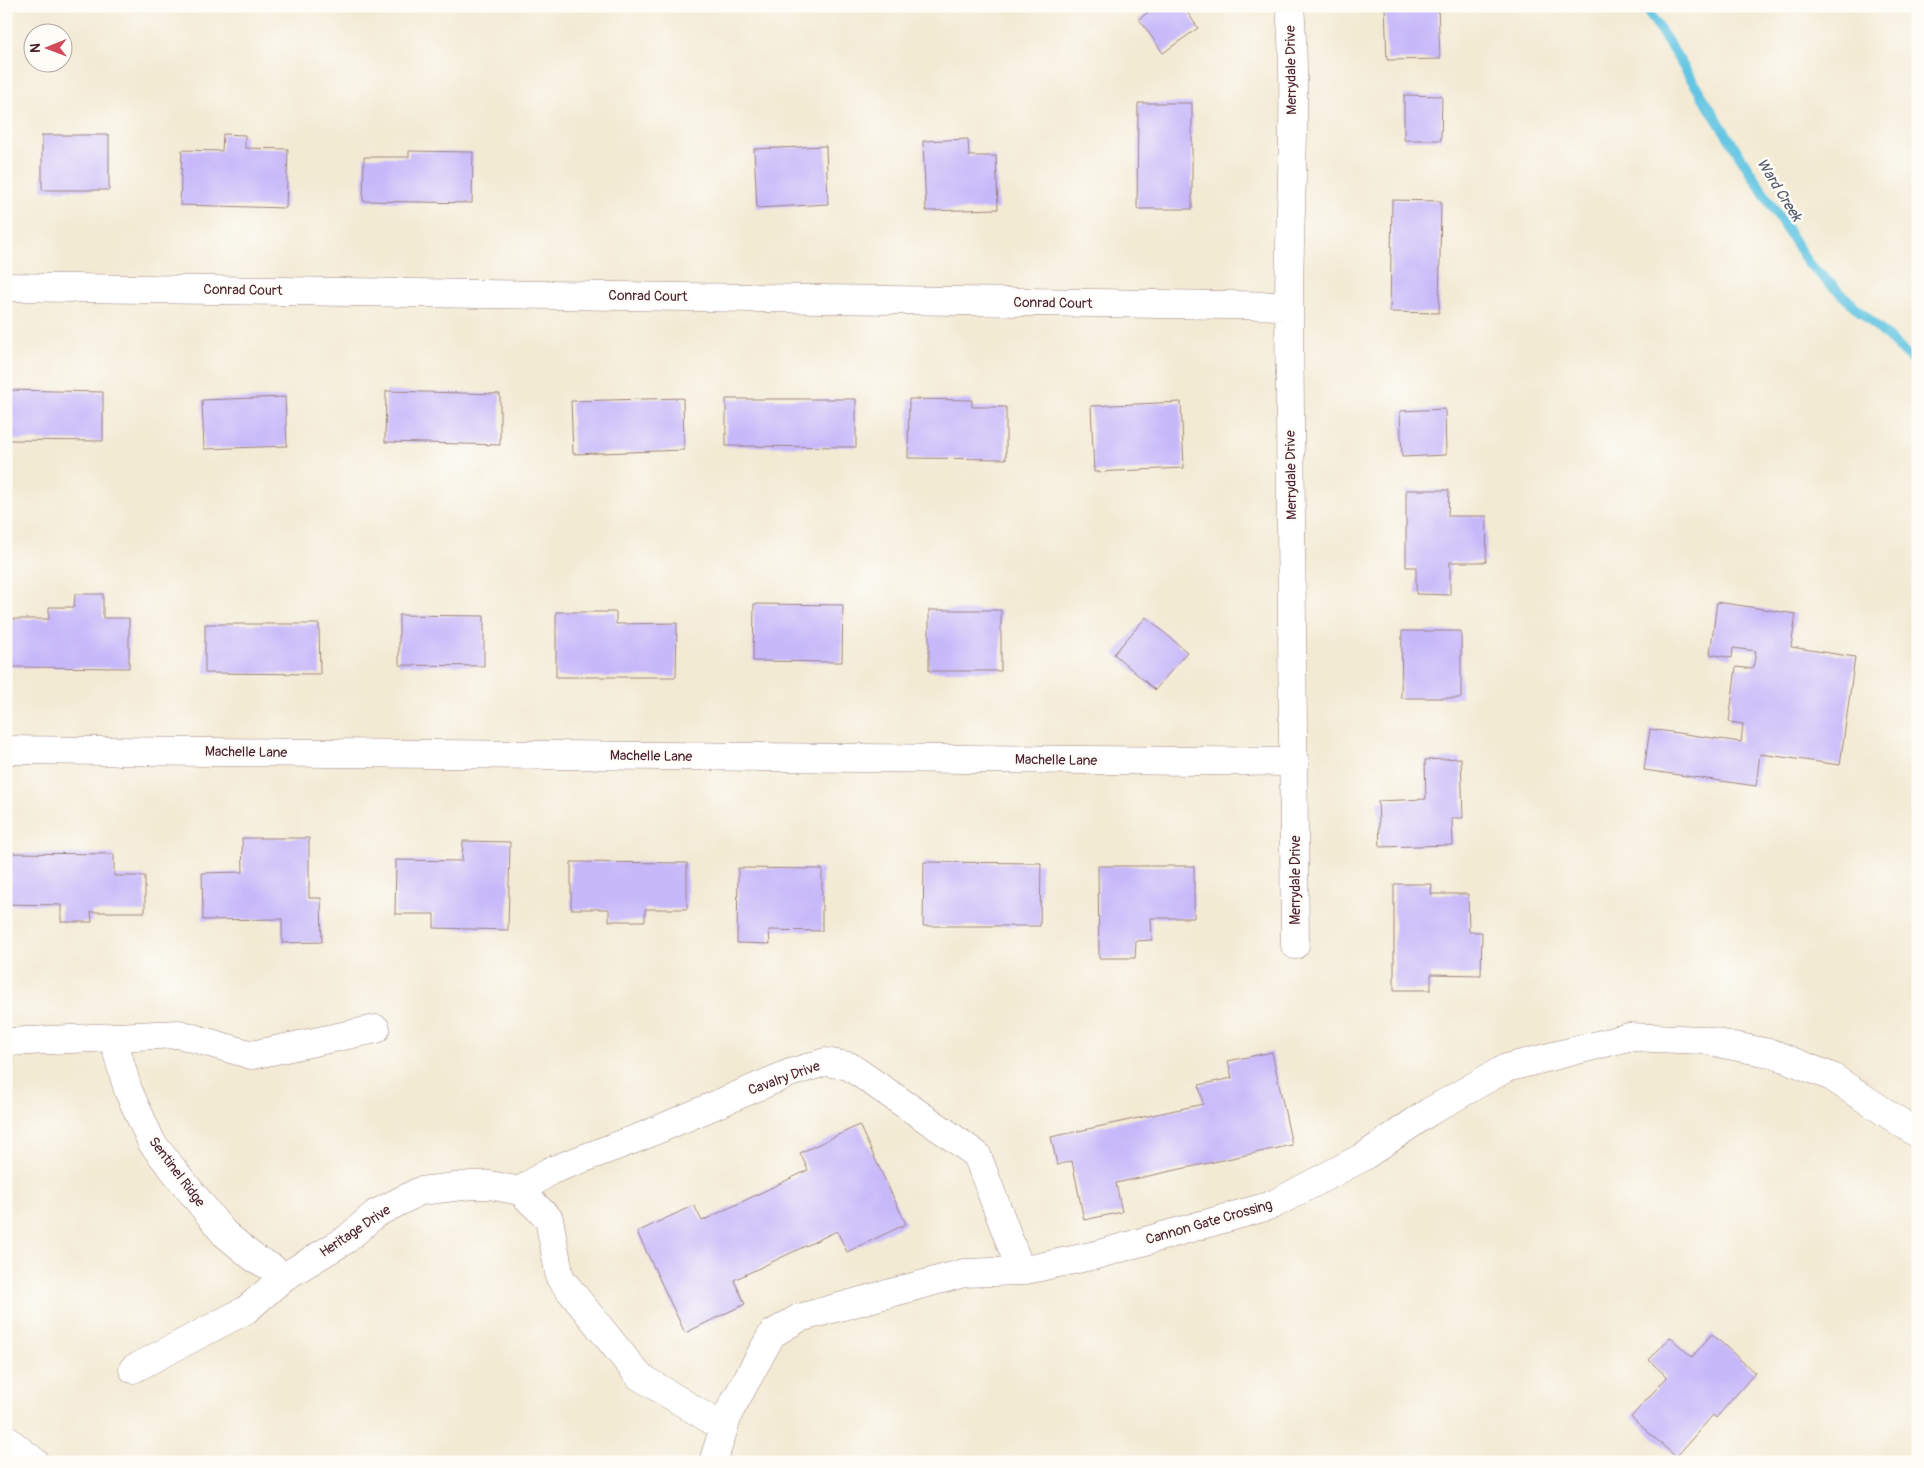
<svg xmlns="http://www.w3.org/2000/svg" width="1924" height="1468" font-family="Pangolin,sans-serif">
<rect width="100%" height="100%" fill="#fdfcf7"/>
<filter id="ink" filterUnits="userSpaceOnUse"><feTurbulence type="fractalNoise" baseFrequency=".02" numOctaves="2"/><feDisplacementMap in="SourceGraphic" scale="10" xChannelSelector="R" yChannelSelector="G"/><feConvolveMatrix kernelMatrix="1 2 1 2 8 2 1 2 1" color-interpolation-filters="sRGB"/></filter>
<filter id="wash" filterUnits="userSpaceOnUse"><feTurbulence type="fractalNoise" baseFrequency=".0096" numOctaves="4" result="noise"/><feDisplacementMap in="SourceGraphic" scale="20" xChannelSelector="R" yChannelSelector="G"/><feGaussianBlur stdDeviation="1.12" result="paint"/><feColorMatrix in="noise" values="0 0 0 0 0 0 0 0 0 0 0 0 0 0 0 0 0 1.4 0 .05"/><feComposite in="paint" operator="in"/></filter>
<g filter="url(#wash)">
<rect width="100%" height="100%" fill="#f3ead4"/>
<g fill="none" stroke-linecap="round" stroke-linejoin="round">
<path stroke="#64c5e2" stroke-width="10" d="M1645,6L1808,263L1918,365"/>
</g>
<g id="blocks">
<path fill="#c7b8f9" d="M1147,6H1183L1198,28L1163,53L1139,19L1150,11Z
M1385,6H1438L1440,59L1387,60Z
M1404,95L1442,96L1441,140H1404Z
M1138,103H1192V209H1137Z
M223,134L245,135V148L288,149L286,208L180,205L182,150L222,151Z
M42,135H109V190H42Z
M968,139L969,156H996L998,209L926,211L923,141Z
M826,146L828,204L757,208L754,149Z
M409,151L473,152L472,203L363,201L364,157H409Z
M1392,200L1441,201L1439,313L1390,312Z
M8,390L103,392V441L8,440Z
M386,391L500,394V445L385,442Z
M285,397L287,446L204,449L202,400Z
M683,398L684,450L573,454L571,401Z
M726,399H856V447L726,446Z
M909,399L972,400V407H1006V459L908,458Z
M1181,402L1184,468L1094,472L1091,406Z
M1445,409L1446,455L1402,457L1400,411Z
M1406,490H1449L1448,516H1487L1486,562H1450V595L1416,594V567H1406Z
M75,594H103V618H129V668L6,667V619H49V607H74Z
M1717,602L1796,614L1791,647L1855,657L1840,765L1760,754L1756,786L1644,770L1650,729L1741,742L1743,724L1729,722L1736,667L1753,669L1756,651L1733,648L1732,658L1710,654Z
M754,604L843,605L842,662L753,661Z
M929,610H1001V671H929Z
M556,612H616V624L677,623L676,677H556Z
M399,615L484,616V666L399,665Z
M1146,617L1187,652L1155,690L1114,654Z
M205,624H319L320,674L205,673Z
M1402,631H1461V698H1401Z
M1461,758L1463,818H1452L1453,845L1380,847L1378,801L1426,799L1425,760Z
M242,838H309V898H321L322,942L282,943V919L203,920L202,873L243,872Z
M463,841L510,842L508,930L434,928V914H395L396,860L462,861Z
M6,853L114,854V876H145V912H91L92,922H61V905L6,904Z
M571,862L687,863V909H645V921H609V909H571Z
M924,862L1041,863L1040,926H923Z
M1098,866H1194V918H1151L1152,940L1136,941L1135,958H1099Z
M738,868L822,869V931L769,930L770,944L737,943Z
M1394,884H1432L1431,894H1468L1469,932H1482L1481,975L1431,974V990H1394Z
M1272,1052L1292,1145L1116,1183L1122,1212L1084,1220L1072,1161L1057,1165L1051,1137L1203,1104L1199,1085L1232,1078L1228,1061Z
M859,1125L906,1224L847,1252L837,1231L734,1280L745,1304L685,1333L637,1232L694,1205L702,1221L808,1170L800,1153Z
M1712,1334L1755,1373L1716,1418L1713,1415L1676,1457L1631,1417L1667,1377L1649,1360L1670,1337L1692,1357Z"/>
</g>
</g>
<g filter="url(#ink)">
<use href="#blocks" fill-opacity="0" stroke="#9e8480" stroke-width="1"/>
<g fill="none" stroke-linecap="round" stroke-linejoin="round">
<g stroke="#9e8480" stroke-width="29">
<path id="minor" d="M1290,6C1298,106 1289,208 1289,308C1290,520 1295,732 1295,945
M6,287L1289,306
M6,750L1295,762
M113,1038L128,1090L152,1143L224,1233L254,1258L271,1267L284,1277
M6,1042L179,1034L252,1055L376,1029
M520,1191L550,1171L643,1136L790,1073L825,1062L849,1066L948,1134L977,1155L1021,1271
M133,1369L246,1310L284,1277L347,1239L375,1214L420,1191L472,1185H490L520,1191L549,1219L560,1278L639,1376L724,1428
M6,1439L35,1462
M713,1462L729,1412L772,1334L799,1318L964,1273L1021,1271L1096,1255L1272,1205L1363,1157L1429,1112L1506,1068L1629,1037L1703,1040L1774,1054L1832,1077L1918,1134"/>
</g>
<use href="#minor" stroke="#fff" stroke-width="28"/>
</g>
</g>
<g text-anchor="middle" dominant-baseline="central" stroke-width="5" stroke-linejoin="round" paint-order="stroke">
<g font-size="14" fill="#4a1f2b" stroke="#fdfcf7">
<text transform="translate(1291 70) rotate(-91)">Merrydale Drive</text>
<text transform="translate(243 290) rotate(1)">Conrad Court</text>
<text transform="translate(648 296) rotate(1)">Conrad Court</text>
<text transform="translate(1053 303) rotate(1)">Conrad Court</text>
<text transform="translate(1291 475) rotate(-91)">Merrydale Drive</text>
<text transform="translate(246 752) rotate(1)">Machelle Lane</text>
<text transform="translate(651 756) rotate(1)">Machelle Lane</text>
<text transform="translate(1056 760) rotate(1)">Machelle Lane</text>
<text transform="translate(1295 880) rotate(-90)">Merrydale Drive</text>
<text transform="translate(784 1078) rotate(-20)">Cavalry Drive</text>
<text transform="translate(177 1172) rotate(53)">Sentinel Ridge</text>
<text transform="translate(1209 1222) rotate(-16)">Cannon Gate Crossing</text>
<text transform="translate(355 1231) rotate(-34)">Heritage Drive</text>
</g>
<g font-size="15" font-style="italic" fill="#53596b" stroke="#fdfcf7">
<text transform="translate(1779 190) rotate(58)">Ward Creek</text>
</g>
</g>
<rect width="1924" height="1468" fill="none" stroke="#fdfcf7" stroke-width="25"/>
<g transform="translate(48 48) rotate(269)"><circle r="24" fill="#fdfcf7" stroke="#b5a4a5"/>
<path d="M0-4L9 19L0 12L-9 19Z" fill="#d1495b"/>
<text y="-8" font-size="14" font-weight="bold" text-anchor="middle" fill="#4a1f2b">N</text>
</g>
</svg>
